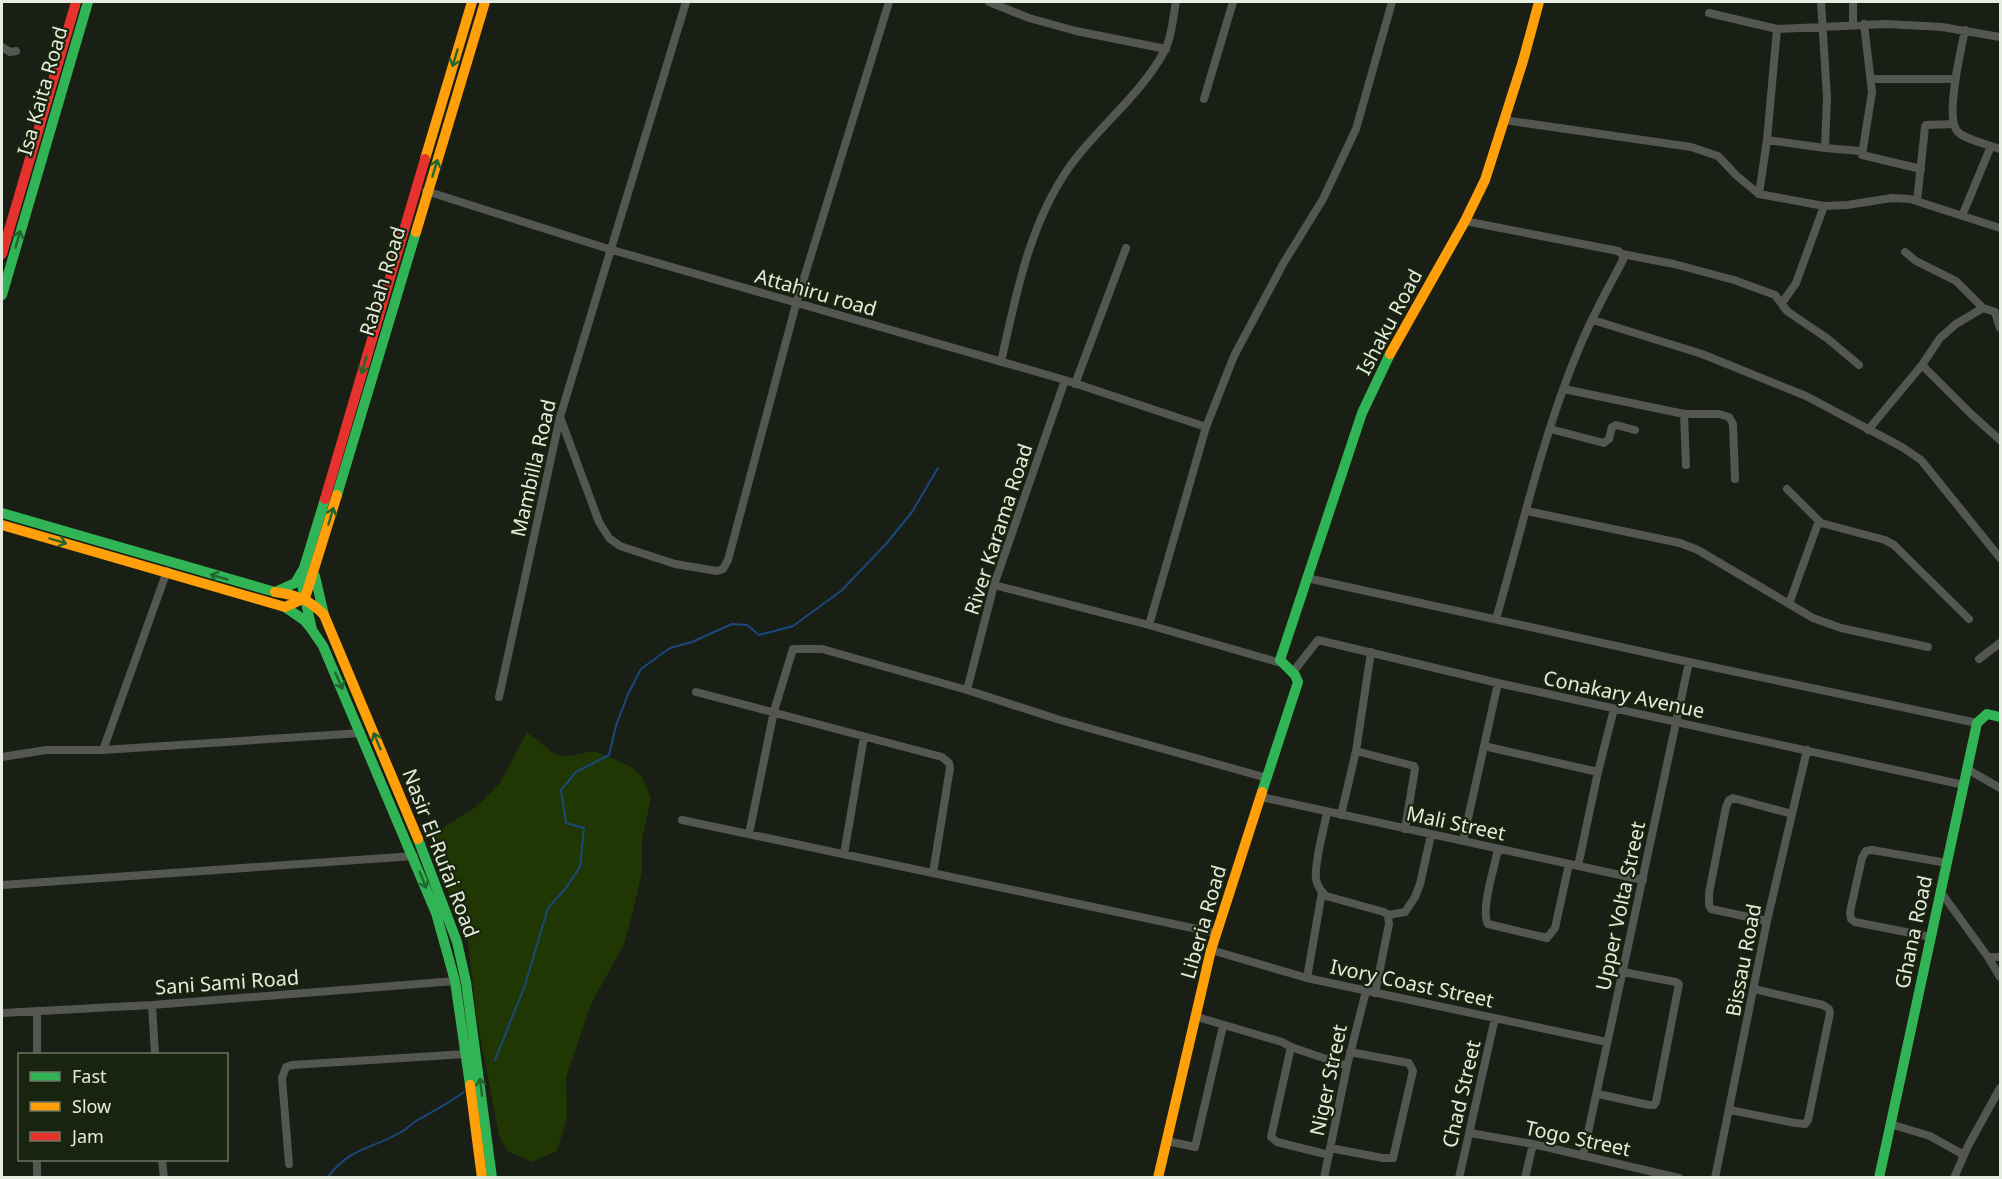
<svg xmlns="http://www.w3.org/2000/svg" width="2002" height="1179" font-family="'Noto Sans',sans-serif">
<rect width="100%" height="100%" fill="#191f14"/>
<path fill="#213703" d="M527,732L556,755L569,756L594,751L628,765L641,775L651,798L642,839V871L633,912L624,944L591,1004L566,1077L567,1118L557,1151L532,1162L507,1151L499,1135L477,1020L468,943L447,888L431,835L476,807L500,783Z"/>
<g fill="none" stroke-linecap="round" stroke-linejoin="round">
<path stroke="#19487e" stroke-width="2" d="M495,1060L525,985L548,908L566,888L580,867L584,828L566,823L561,790L576,772L609,755L616,726L628,694L641,669L670,648L692,642L732,624L747,625L759,635L793,626L841,591L886,544L912,512L938,468
M327,1178C351,1146 371,1150 401,1132C407,1129 411,1124 416,1121C432,1112 449,1103 464,1092"/>
<path stroke="#545651" stroke-width="8" d="M989,2L1029,18L1076,31L1166,49
M1821,2L1827,97L1825,148
M1853,2V25
M1709,13L1777,29L1886,24L1942,27L2000,37
M1864,24L1872,92L1862,155L1921,169
M1965,30C1961,50 1945,116 1957,131C1965,140 1990,145 2000,149
M2,47L10,52L16,51
M1871,79H1956
M1204,99L1233,2
M1504,120L1691,147L1718,156L1737,176L1759,194L1824,206L1847,205L1892,198L1910,199L2000,228
M1767,140L1825,148L1861,151
M426,191L609,249L1065,380L1206,427
M1759,194L1767,140L1777,29
M1917,201L1925,127L1926,125L1954,124
M1962,216L1991,146
M1465,221L1618,251L1622,254L1623,260C1608,288 1592,317 1580,346C1543,433 1522,529 1496,619
M1905,252L1916,261L1956,281L1983,308
M1622,254L1674,264L1734,280L1775,295L1787,311L1828,339L1859,365
M1782,303L1796,283L1824,206
M1593,320L1702,354L1806,396L1902,447L1921,460L2000,558
M1001,362C1016,295 1029,224 1070,166C1099,126 1141,95 1165,50C1172,37 1173,16 1176,2
M1922,365L1971,414L2000,440
M1075,384L1126,248
M1564,389L1684,414H1719L1729,417L1733,424L1735,479
M1684,414L1686,465
M560,417L599,522L609,538L620,546L675,564L717,571L723,569L728,560L796,304L889,2
M1550,429L1604,443L1609,439L1612,427L1616,425L1635,430
M1868,430L1922,365L1940,338L1956,324L1983,308L1995,312L2000,328
M1787,489L1821,523
M1527,511L1680,543L1698,550L1813,618L1841,628L1928,647
M1307,578L1689,662L1977,723
M994,585L1149,625L1281,663
M1789,604L1817,526L1821,523L1885,540L1894,545L1969,619
M1149,625L1206,427L1234,356L1283,264L1323,199L1356,129L1392,2
M1979,659L2000,643
M1293,672L1318,640L1498,683L1964,785
M967,690L994,585L1065,380
M696,692L942,757L949,763L950,768L933,873
M499,697L560,417L686,2
M1484,746L1598,772
M103,750L167,571
M1356,751L1414,766L1415,769L1405,829
M2,757L46,750H103L361,733
M1967,769L2000,788
M1261,797L1643,880
M1327,812C1324,829 1314,863 1316,879C1317,886 1321,891 1326,896L1384,912L1388,915L1389,924L1375,993
M1341,815L1356,751L1371,652
M682,820L1216,933
M749,834L774,711L793,649H822L967,690L1060,720L1267,778
M1463,841L1498,683
M1498,849C1495,866 1480,910 1488,924L1547,938L1555,928L1569,864
M844,854L864,737
M1578,866L1598,772L1614,709
M2,885L414,856
M1940,891L1988,957L2000,977
M1388,915L1405,912L1415,897L1420,884L1431,835
M1767,921L1711,909L1709,905V893L1726,807L1729,800L1733,798L1792,814
M1931,937L1855,922L1851,919L1850,912L1862,858L1866,851L1872,850L1947,863
M1211,950L1307,978L1607,1042
M1988,957H2000
M1307,978L1322,892
M152,1005L155,1054
M2,1013L152,1005L455,981
M1197,1017L1282,1042L1291,1047L1347,1066
M1291,1047L1271,1137L1277,1142L1329,1155
M37,1054V1011
M1598,1094L1649,1105H1654L1656,1102L1679,984L1676,982L1623,972
M1730,1110L1795,1123L1805,1124L1808,1120L1830,1013L1829,1009L1823,1005L1754,989
M1890,1124L1930,1136L1964,1155
M1470,1133L1533,1144L1679,1178
M1167,1141L1195,1147L1223,1026
M1330,1148L1383,1158H1393L1413,1071L1409,1063L1350,1052
M1583,1156L1689,662
M162,1160L164,1178
M289,1164L282,1078L286,1067L292,1065L466,1054
M37,1178V1160
M1324,1178L1347,1066L1366,991
M1459,1178L1495,1018
M1525,1178L1533,1144
M1715,1178L1767,921L1807,750
M1954,1178L1968,1146L2000,1088"/>
<path stroke="#30b455" stroke-width="10" d="M2,295L88,2
M337,495L416,232
M2,513L275,592L295,583L304,568L325,499
M304,568L302,585L312,630L323,646L436,913L455,981L470,1085
M315,576L324,615
M285,607L304,620L312,630
M1262,792L1298,682L1295,675L1280,660L1362,413L1390,354
M418,839L457,942L466,982L492,1178
M1879,1178L1977,723L1987,714L2000,717"/>
<path stroke="#ff9f0a" stroke-width="10" d="M425,159L472,2
M416,232L485,2
M1390,354L1465,221L1485,180L1523,61L1539,2
M2,525L285,607L305,598L337,495
M275,592C296,595 309,599 324,615L418,839
M470,1085L482,1178
M1158,1178L1211,950L1262,792"/>
<path stroke="#e5322d" stroke-width="10" d="M2,254L76,2
M325,499L425,159"/>
</g>
<defs><path id="oneway-shaft" d="M-6 0H5M1.5-3L5.5 0L1.5 3" fill="none" stroke-width="1.6" stroke-linecap="round" stroke-linejoin="round" transform="scale(1.5)"/></defs>
<g stroke="#23652e">
<use href="#oneway-shaft" transform="translate(455 58) rotate(107)"/>
<use href="#oneway-shaft" transform="translate(435 168) rotate(-73)"/>
<use href="#oneway-shaft" transform="translate(18 239) rotate(-74)"/>
<use href="#oneway-shaft" transform="translate(364 365) rotate(106)"/>
<use href="#oneway-shaft" transform="translate(331 516) rotate(-73)"/>
<use href="#oneway-shaft" transform="translate(58 541) rotate(17)"/>
<use href="#oneway-shaft" transform="translate(219 577) rotate(-164)"/>
<use href="#oneway-shaft" transform="translate(339 681) rotate(66)"/>
<use href="#oneway-shaft" transform="translate(377 741) rotate(-113)"/>
<use href="#oneway-shaft" transform="translate(423 880) rotate(68)"/>
<use href="#oneway-shaft" transform="translate(481 1087) rotate(-97)"/>
</g>
<g text-anchor="middle" dominant-baseline="central" stroke-width="4.5" stroke-linejoin="round" paint-order="stroke">
<g font-size="20" fill="#e5ecdf" stroke="#19240f">
<text transform="translate(42 91) rotate(-74)">Isa Kaita Road</text>
<text transform="translate(382 281) rotate(-73)">Rabah Road</text>
<text transform="translate(816 292) rotate(16)">Attahiru road</text>
<text transform="translate(1389 322) rotate(-62)">Ishaku Road</text>
<text transform="translate(533 468) rotate(-77)">Mambilla Road</text>
<text transform="translate(998 529) rotate(-72)">River Karama Road</text>
<text transform="translate(1624 694) rotate(12)">Conakary Avenue</text>
<text transform="translate(1456 823) rotate(12)">Mali Street</text>
<text transform="translate(441 853) rotate(69)">Nasir El-Rufai Road</text>
<text transform="translate(1620 906) rotate(-78)">Upper Volta Street</text>
<text transform="translate(1203 922) rotate(-74)">Liberia Road</text>
<text transform="translate(1913 932) rotate(-78)">Ghana Road</text>
<text transform="translate(1743 960) rotate(-79)">Bissau Road</text>
<text transform="translate(227 982) rotate(-4)">Sani Sami Road</text>
<text transform="translate(1412 983) rotate(12)">Ivory Coast Street</text>
<text transform="translate(1328 1080) rotate(-78)">Niger Street</text>
<text transform="translate(1461 1094) rotate(-77)">Chad Street</text>
<text transform="translate(1578 1138) rotate(12)">Togo Street</text>
</g>
</g>
<rect width="2002" height="1179" fill="none" stroke="#e5ecdf" stroke-width="6"/>
<rect x="18" y="1053" width="210" height="108" fill="#19240f" stroke="#6b7462" stroke-width="1.5"/>
<rect x="30" y="1072" width="30" height="9" fill="#30b455" stroke="#6b7462" stroke-width="1.5"/>
<text x="72" y="1083" font-size="18" fill="#e5ecdf">Fast</text>
<rect x="30" y="1102" width="30" height="9" fill="#ff9f0a" stroke="#6b7462" stroke-width="1.5"/>
<text x="72" y="1113" font-size="18" fill="#e5ecdf">Slow</text>
<rect x="30" y="1132" width="30" height="9" fill="#e5322d" stroke="#6b7462" stroke-width="1.5"/>
<text x="72" y="1143" font-size="18" fill="#e5ecdf">Jam</text>
</svg>
